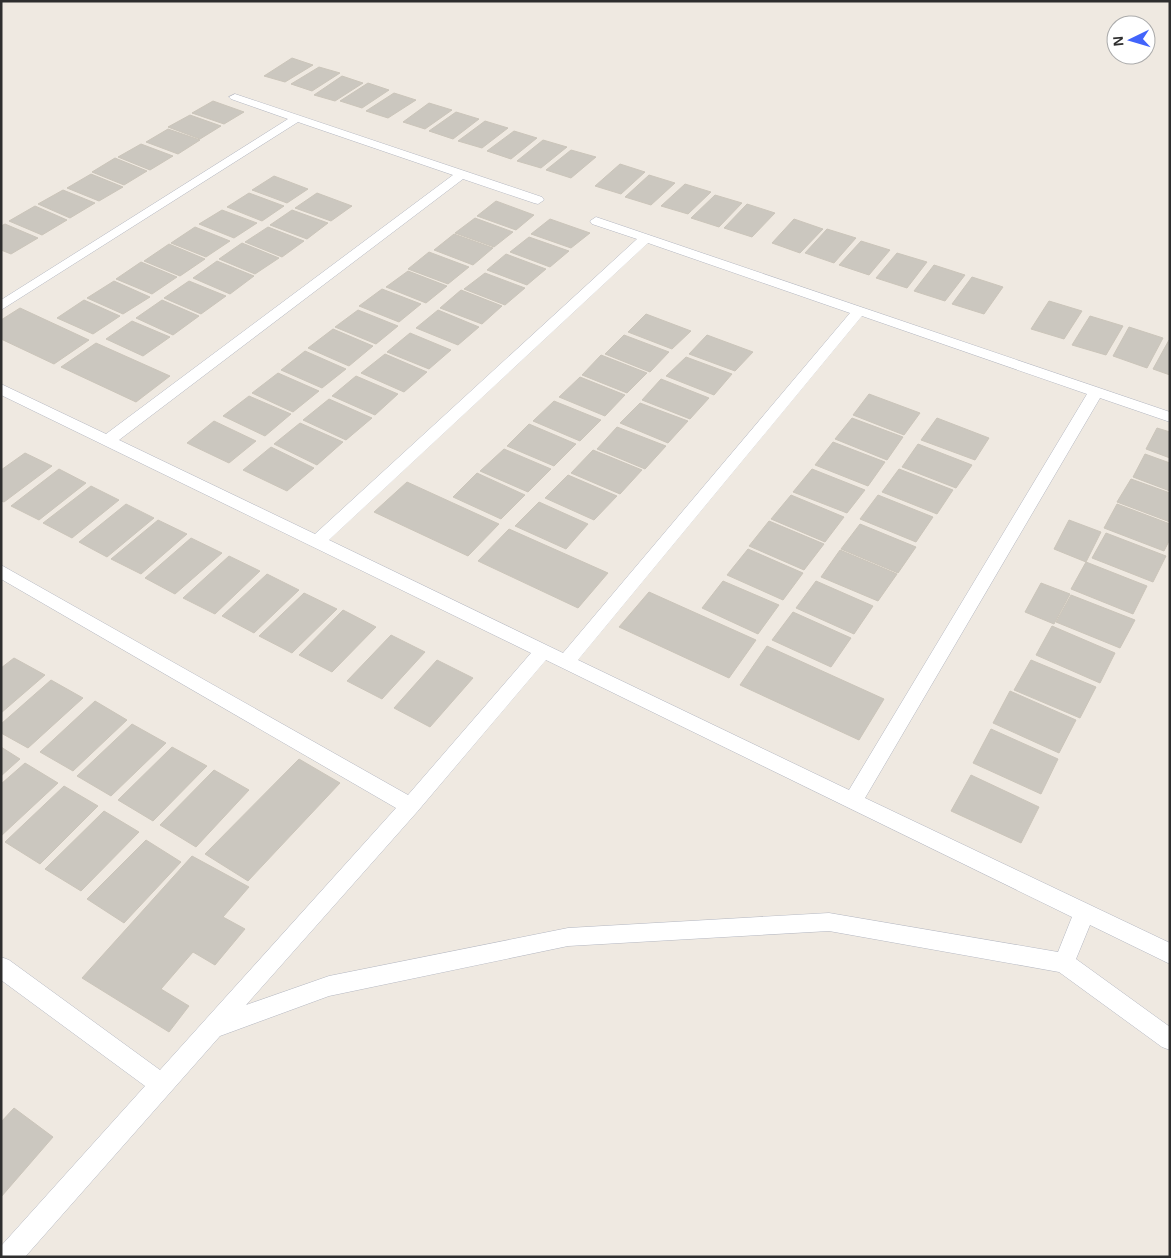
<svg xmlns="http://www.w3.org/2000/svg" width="1171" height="1258" font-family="Arial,sans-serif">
<rect width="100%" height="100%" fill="#efe9e1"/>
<path fill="#cbc7bf" stroke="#cbc5ba" d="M292,58L313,65L285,82L264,76Z
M319,67L340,73L312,91L291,84Z
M342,76L363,83L335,101L314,95Z
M368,83L389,90L362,108L340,101Z
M394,93L416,100L388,118L366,111Z
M213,101L244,112L224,124L192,113Z
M429,103L452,110L425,129L403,122Z
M456,112L479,119L453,139L429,131Z
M190,115L221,126L200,139L168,127Z
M485,121L508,128L482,148L458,141Z
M168,129L200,140L178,154L146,142Z
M514,131L537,138L511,159L487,151Z
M543,140L567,147L541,168L517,161Z
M141,144L173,156L150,170L118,157Z
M571,150L596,157L571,178L546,170Z
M115,158L147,171L124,185L92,172Z
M620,164L645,172L621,194L595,186Z
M91,174L123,187L99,201L67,188Z
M649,175L675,183L651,205L625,197Z
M274,176L308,189L287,203L252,190Z
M685,184L711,192L688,214L661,206Z
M63,190L95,203L70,218L38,204Z
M249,193L284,206L262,221L227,207Z
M317,193L352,206L331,221L295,208Z
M715,195L742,203L719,227L691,218Z
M496,201L534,215L516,230L477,216Z
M747,204L775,213L752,237L724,228Z
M35,206L67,220L42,235L9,221Z
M222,210L257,223L234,238L199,224Z
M292,210L328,223L307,239L270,225Z
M475,218L513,232L494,247L455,233Z
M550,219L590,233L571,248L531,234Z
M794,219L823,229L800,253L772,243Z
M5,224L38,238L11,254L1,250V226Z
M195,227L230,241L206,257L171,243Z
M268,227L304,241L282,257L245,242Z
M827,229L856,238L834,263L805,253Z
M454,234L493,248L473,265L434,250Z
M529,237L569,251L550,267L510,252Z
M861,241L890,250L869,275L839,265Z
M242,243L279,258L255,274L219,259Z
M169,244L205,259L180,276L144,261Z
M429,252L469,267L448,284L408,269Z
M897,253L927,262L907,288L876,278Z
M506,254L546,269L527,285L487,270Z
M217,261L254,276L230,294L193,278Z
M141,262L177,277L152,294L116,279Z
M934,265L965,275L945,301L914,291Z
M408,271L447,286L426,303L386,287Z
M485,273L525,288L505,305L464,289Z
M972,277L1003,287L984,314L952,304Z
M114,281L150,297L123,314L87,298Z
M189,281L226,296L201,314L164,298Z
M382,289L421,304L399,322L359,306Z
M461,290L502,306L482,324L440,308Z
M84,300L120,316L93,334L57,318Z
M162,300L199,316L173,335L136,318Z
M1049,301L1082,311L1064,339L1031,329Z
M20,308L89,340L54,364L1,339V320Z
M358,310L398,326L376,344L335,327Z
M438,310L479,327L458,345L416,328Z
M646,314L691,331L672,349L628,332Z
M1090,316L1123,326L1106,355L1072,345Z
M132,321L170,337L143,356L106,339Z
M1129,327L1163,338L1147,368L1113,356Z
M333,329L373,346L349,366L308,348Z
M410,333L451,350L429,369L387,352Z
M624,335L669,352L650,372L605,354Z
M707,335L753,352L735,371L689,354Z
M1169,340H1170V375L1153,369Z
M96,343L170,376L136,402L61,367Z
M305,351L346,369L322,388L281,370Z
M385,354L427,372L404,392L361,373Z
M601,355L647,373L627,393L582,375Z
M686,357L732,374L714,395L666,376Z
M278,373L319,391L293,412L252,393Z
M356,376L398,394L375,415L332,396Z
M580,377L625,395L605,416L559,397Z
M661,379L709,398L690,419L642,400Z
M869,394L920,413L904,435L853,415Z
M249,396L291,414L265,436L223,416Z
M329,399L372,418L346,440L303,420Z
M554,401L601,420L580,441L533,421Z
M640,403L688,421L668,443L620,423Z
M852,418L903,437L887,460L835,439Z
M937,418L989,438L975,460L921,440Z
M214,421L256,441L229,463L187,443Z
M300,423L343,442L317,465L274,444Z
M529,424L576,444L554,466L507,446Z
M617,427L666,446L645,469L597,449Z
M1157,428L1170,432V458L1146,449Z
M833,442L885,462L868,486L815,465Z
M918,444L972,465L956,488L902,467Z
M271,447L314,468L287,491L243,470Z
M504,449L551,469L528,492L480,471Z
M593,450L642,470L620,494L571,473Z
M25,453L52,466L4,502L1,501V470Z
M1145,454L1170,463V491L1133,477Z
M59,469L86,483L39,520L11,506Z
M812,469L865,490L847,513L793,492Z
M899,469L953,490L937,514L882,492Z
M477,473L525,495L501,519L453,497Z
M568,475L617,496L594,520L545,498Z
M1131,479L1170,493V522L1117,502Z
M407,482L499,524L468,556L374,512Z
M91,486L119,500L72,538L43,523Z
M791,495L844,517L825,542L771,519Z
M878,495L933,517L916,542L860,519Z
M539,502L588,524L566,549L515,526Z
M126,504L154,518L107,557L79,542Z
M1117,504L1170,524V539L1164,551L1104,528Z
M158,520L187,534L141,574L111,559Z
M1069,520L1101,532L1086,562L1054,549Z
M769,521L824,544L804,570L749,546Z
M860,524L916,547L898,573L841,549Z
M509,529L608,573L578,608L478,561Z
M1106,533L1166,556L1153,582L1092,558Z
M191,538L222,553L175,594L145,578Z
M748,549L803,573L783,600L727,575Z
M840,550L897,574L878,601L821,577Z
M229,556L260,571L215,614L183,598Z
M1086,562L1147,586L1133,614L1071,589Z
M267,574L299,590L254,633L222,616Z
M723,581L779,605L758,634L702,608Z
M816,581L873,606L854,634L796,608Z
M1041,583L1070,594L1054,624L1025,612Z
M649,592L756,640L729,678L619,627Z
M304,593L337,609L292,653L259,636Z
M1071,595L1135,620L1120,648L1056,622Z
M343,610L376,627L332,672L299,655Z
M793,612L851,638L831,667L772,640Z
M1052,626L1115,653L1100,683L1036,655Z
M391,635L425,652L382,699L347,681Z
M767,646L884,699L859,740L740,685Z
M14,658L45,675L1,713V668Z
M437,660L473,678L430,727L394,708Z
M1031,660L1096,687L1080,718L1014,690Z
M51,680L83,698L28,748L1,733V724Z
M1010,691L1076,720L1059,753L993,723Z
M95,701L127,720L73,771L40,752Z
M132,724L166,743L111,796L77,776Z
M991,729L1058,759L1041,794L973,763Z
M1,747L20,759L1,776Z
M172,747L207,766L153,821L118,800Z
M299,759L340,783L248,881L205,854Z
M25,763L58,783L1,836V784Z
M214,770L249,790L196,847L160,825Z
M971,775L1039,807L1021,843L951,811Z
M64,786L98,806L40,864L5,842Z
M104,811L139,832L81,891L45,869Z
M146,840L181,862L124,923L87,899Z
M192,856L249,887L223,917L245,929L215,965L193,952L161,989L189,1006L169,1032L82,978Z
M14,1108L53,1137L1,1197V1122Z"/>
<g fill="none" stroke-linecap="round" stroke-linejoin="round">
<g stroke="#b4b7c1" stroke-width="1">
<path id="service" d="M235,94L542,197L544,200L538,204L534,203L463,179L119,440L315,534L637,239L592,224L590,221L596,217L1170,412V422L1100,398L865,798L1170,943V964L1090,925L1076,959L1170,1027V1050L1162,1047L1059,972L829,931L568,946L329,996L220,1036L25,1257H1V1246L145,1086L1,980V957L9,960L160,1070L396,808L1,579V565L408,795L531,653L1,395V384L106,434L453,175L298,122L1,310V300L288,119L231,99L229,97ZM648,243L850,313L563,653L329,540ZM862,316L1087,394L849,790L578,660ZM546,660L1072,917L1058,952L829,913L568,928L329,976L246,1005L417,812Z"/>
</g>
<use href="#service" fill="#fff" fill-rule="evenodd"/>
</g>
<rect width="1171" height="1258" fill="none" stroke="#2e2e2e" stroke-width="5"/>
<g transform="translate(1131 40) rotate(265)"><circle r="24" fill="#ffffff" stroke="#ababab"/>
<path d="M0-4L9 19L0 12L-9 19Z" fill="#4264fb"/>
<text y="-8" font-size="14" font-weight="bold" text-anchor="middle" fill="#2e2e2e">N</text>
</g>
</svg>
